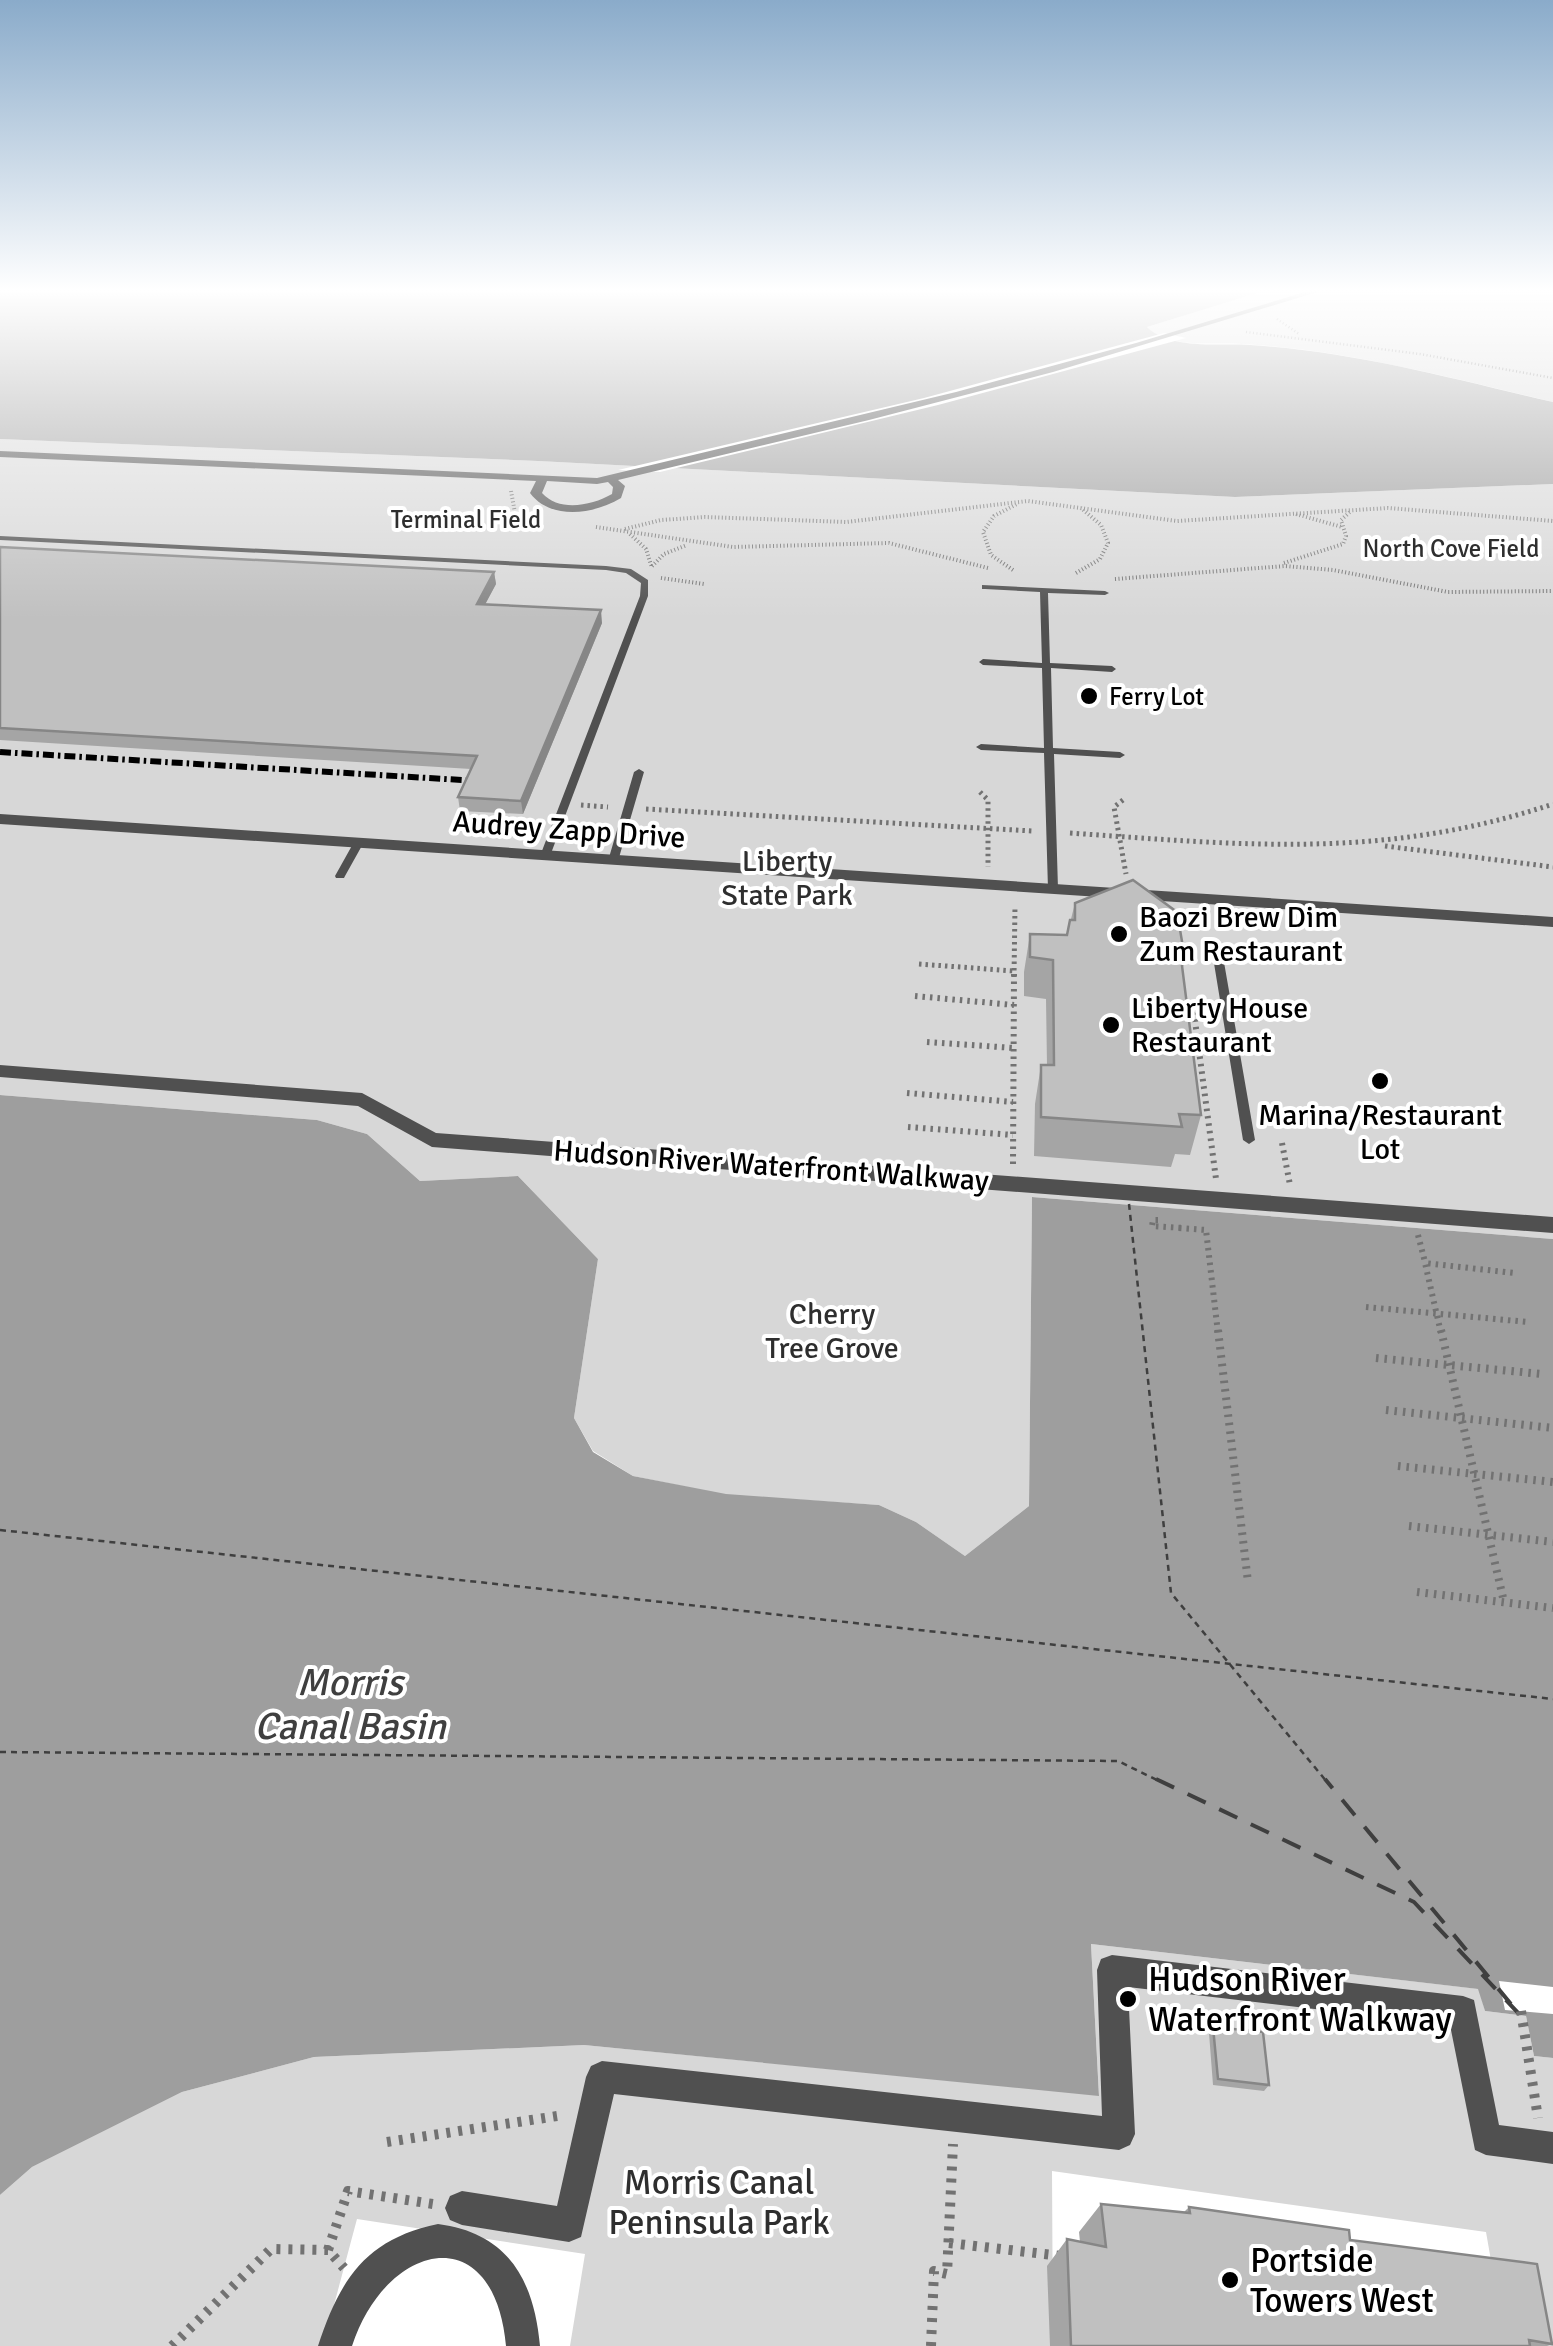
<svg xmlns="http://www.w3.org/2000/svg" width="1553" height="2346" font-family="Signika,sans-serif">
<rect width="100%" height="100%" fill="#fff"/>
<path fill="#d7d7d7" d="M1264,291H1553V402C1451,378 1347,350 1242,344C1213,342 1167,349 1147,327Z
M0,439L538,461L1235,497L1553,484V1239L1032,1197L1029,1506L965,1556L916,1522L879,1505L726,1495L633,1476L593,1451L574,1418L598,1259L518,1176L420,1181L367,1134L317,1120L0,1095Z
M1091,1944L1479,1989L1485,2011L1526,2016L1534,2056L1553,2058V2346H1506L1486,2232L1052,2171L1053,2346H570L585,2254L357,2219L323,2346H0V2195L32,2167L182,2092L314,2057L584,2045L1099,2095Z"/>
<path fill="#9e9e9e" d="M0,291H1264L1147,327C1170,350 1219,343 1250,345C1352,351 1454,379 1553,402V484L1235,497L538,461L0,439Z
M0,1095L317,1120L367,1134L420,1181L518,1176L598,1259L574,1418L593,1452L633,1476L726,1494L879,1505L916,1522L965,1556L1029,1506L1032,1197L1553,1239V2058L1534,2056L1526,2016L1485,2011L1478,1989L1091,1944L1099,2096L584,2045L314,2057L182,2092L32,2167L0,2195Z"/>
<path fill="#fff" d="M1164,333L1186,338L938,405L660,472L618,470L924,398Z
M1499,1981L1553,1987V2014L1505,2010Z"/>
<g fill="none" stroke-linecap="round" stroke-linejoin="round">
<path stroke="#3f3f3f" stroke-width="2.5" stroke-dasharray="6 5" stroke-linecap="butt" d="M1129,1204L1171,1593L1327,1782
M0,1530L1553,1699
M0,1752L1118,1761L1161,1782"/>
<path stroke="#3f3f3f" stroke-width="4" stroke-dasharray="20 15" stroke-linecap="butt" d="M1156,1779L1414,1902L1520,2015L1325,1779"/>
<path stroke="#727272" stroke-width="2.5" stroke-dasharray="1 2.5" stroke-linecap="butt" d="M1277,319L1299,334
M1246,332L1420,354L1553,378"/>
<path stroke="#727272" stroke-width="4" stroke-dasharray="1 2.5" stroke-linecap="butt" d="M511,491L515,513L534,518
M1296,514L1342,527
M596,527L733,547L889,543L988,568
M625,529L661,520L705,517L846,522L1028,501L1177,521L1388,508L1553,521
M630,534L646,549L652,568
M1284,563L1343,544L1346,536L1341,520L1351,511
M652,566L664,554L687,545
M1013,570L991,555L983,532L994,516L1017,504
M1076,573L1100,559L1108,543L1101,525L1081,508
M661,578L704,584
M1115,579L1285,566L1333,570L1448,592L1553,591"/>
<path stroke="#727272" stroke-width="5" stroke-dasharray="2.5 4" stroke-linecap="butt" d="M980,792L988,800V867
M1123,800L1114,807L1126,874
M581,805L608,807
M646,809L1032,831
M1070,833C1244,845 1384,860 1553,804
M1385,846L1553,867
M1174,924L1192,929
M919,964L1014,971
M1014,977L1015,906"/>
<path stroke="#727272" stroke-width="6" stroke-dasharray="2.5 5" stroke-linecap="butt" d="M915,996L1014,1005
M1201,1008L1194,1013L1216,1179
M927,1042L1014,1048
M907,1093L1013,1102
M908,1127L1013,1135
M1282,1143L1290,1185
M1013,1164L1014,974
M1158,1220H1153L1152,1226L1183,1228
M1179,1228L1206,1230L1218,1333
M1418,1235L1425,1262
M1366,1307L1528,1322
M1441,1333L1425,1263L1514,1273"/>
<path stroke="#727272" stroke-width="8" stroke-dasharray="2.5 6" stroke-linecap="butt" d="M1218,1330L1248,1582
M1441,1330L1504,1602
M1376,1358L1542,1374
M1386,1410L1553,1428
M1398,1466L1553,1482
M1409,1526L1553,1542
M1417,1592L1553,1608"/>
<path stroke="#727272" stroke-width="10" stroke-dasharray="4 8" stroke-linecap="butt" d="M1521,2011L1538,2118
M387,2142L564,2115
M949,2243L1062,2256
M328,2250L348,2191L433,2204
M172,2346L271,2249L328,2250L344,2268
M931,2346L934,2271L947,2274L953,2144"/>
<path fill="#505050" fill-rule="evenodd" d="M0,536L606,566L631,569L648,580V596L550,856L545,859L540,856L640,596L641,583L626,573L606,570L0,540Z
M982,585L1105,591L1109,593L1105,595L1048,593L1050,663L1112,666L1116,669L1112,672L1051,668L1053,748L1120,752L1125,755L1120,758L1054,754L1058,889L1053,892L1048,889L1044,753L981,750L976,747L981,744L1044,748L1042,668L983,665L979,662L983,659L1042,663L1040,592L985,589H982Z
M639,769L644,772L618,861L617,863H609L608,861L634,772Z
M359,839L364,842L345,876L344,878H336L335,876L354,842Z
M1216,942L1221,945L1255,1140L1249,1144L1243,1140L1211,945Z"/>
<path fill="#505050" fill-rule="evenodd" d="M1308,291H1321L1053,372L869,420L618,480L625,486L621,498C595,514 551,521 530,493L536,481L0,457V451L597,478L956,392L1136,343ZM547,481L597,484L608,482L613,487L612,494C591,506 559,512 542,493Z
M0,814L1553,917V927L0,824Z
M0,1065L362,1093L436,1133L1553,1217V1233L432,1147L358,1106L0,1077Z
M1112,1955L1463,1996L1474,2000L1499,2125L1553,2132V2164L1486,2155L1475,2150L1450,2025L1128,1987L1135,2134L1130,2145L1119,2150L614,2094L581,2237L569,2242L462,2225L450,2220L445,2208L450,2196L462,2191L557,2206L586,2077L591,2066L602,2061L1102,2116L1097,1970L1101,1959Z
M438,2224C508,2233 534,2280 540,2346H506C494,2216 386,2242 352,2346H318C340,2279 366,2239 438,2224Z"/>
<path stroke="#000" stroke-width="6" stroke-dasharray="11 4 2.5 4" stroke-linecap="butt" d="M0,752L494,782"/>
</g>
<path fill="#a5a5a5" d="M0,547L494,572L496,584L485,604L602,623L523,814L460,811L458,797L471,769L0,740Z
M1075,903L1185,959L1182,971L1201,1115L1190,1155L1175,1154L1171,1167L1034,1156L1035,1104L1041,1065H1047L1046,999L1024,996V972L1030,934L1067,935Z
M1213,2027L1269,2085L1264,2091L1213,2085L1209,2033Z
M1101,2204L1183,2213L1189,2207L1350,2240L1552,2344L1547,2346H1050L1047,2266L1067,2239L1080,2242L1079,2232Z"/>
<path fill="#868686" d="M494,572L496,584L479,616L477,604Z
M601,610L602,623L523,814L521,801Z"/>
<path fill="#c0c0c0" stroke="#868686" stroke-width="2.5" d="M0,547L494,572L477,604L601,610L521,801L458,797L477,756L0,728Z
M1133,880L1177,912L1185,959L1181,958L1201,1115L1179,1114L1182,1127L1041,1117V1065H1054L1053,960L1030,957V934L1067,935L1070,920H1075V903Z
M1213,2027L1263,2032L1269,2085L1218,2079Z
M1101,2204L1190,2213L1189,2207L1349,2230L1350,2240L1537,2264L1552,2344L1529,2340L1530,2346H1071L1067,2239L1106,2247Z"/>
<linearGradient id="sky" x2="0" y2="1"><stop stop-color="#8aabca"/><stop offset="0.47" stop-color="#fff"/><stop offset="1" stop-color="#fff" stop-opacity="0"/></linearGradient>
<rect width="1553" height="619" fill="url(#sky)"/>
<g fill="#000" stroke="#fff" stroke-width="4">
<circle cx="1089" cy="696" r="10"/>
<circle cx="1119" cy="934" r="10"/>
<circle cx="1111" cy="1025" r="10"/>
<circle cx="1380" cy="1081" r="10"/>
<circle cx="1128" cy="1999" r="10"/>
<circle cx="1230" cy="2280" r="10"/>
</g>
<g text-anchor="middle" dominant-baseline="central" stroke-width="8" stroke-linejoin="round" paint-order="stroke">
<g font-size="25" fill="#2e2e2e" stroke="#fff">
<text x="466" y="519">Terminal Field</text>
<text x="1451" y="548">North Cove Field</text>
</g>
<g font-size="25" fill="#000" stroke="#fff" text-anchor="start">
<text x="1109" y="696">Ferry Lot</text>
</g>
<g font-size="30" fill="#000" stroke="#fff">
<text transform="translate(569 830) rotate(4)">Audrey Zapp Drive</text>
<text transform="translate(771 1166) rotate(4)">Hudson River Waterfront Walkway</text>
</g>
<g font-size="30" fill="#2e2e2e" stroke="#fff">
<text x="787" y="861">Liberty<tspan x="787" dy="34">State Park</tspan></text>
<text x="832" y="1314">Cherry<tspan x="832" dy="34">Tree Grove</tspan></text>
</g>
<g font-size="30" fill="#000" stroke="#fff" text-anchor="start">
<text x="1139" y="917">Baozi Brew Dim<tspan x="1139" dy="34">Zum Restaurant</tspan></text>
<text x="1131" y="1008">Liberty House<tspan x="1131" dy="34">Restaurant</tspan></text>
<text x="1380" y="1115" text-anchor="middle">Marina/Restaurant<tspan x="1380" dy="34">Lot</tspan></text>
</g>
<g font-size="35" fill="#000" stroke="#fff" text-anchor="start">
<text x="1148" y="1979">Hudson River<tspan x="1148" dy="40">Waterfront Walkway</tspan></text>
<text x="1250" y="2260">Portside<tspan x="1250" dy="40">Towers West</tspan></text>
</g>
<g font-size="35" fill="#2e2e2e" stroke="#fff">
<text x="719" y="2182">Morris Canal<tspan x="719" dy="40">Peninsula Park</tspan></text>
</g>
<g font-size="38" font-style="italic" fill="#3f3f3f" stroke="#fff">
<text x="350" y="1682">Morris<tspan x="350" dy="44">Canal Basin</tspan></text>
</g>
</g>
</svg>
